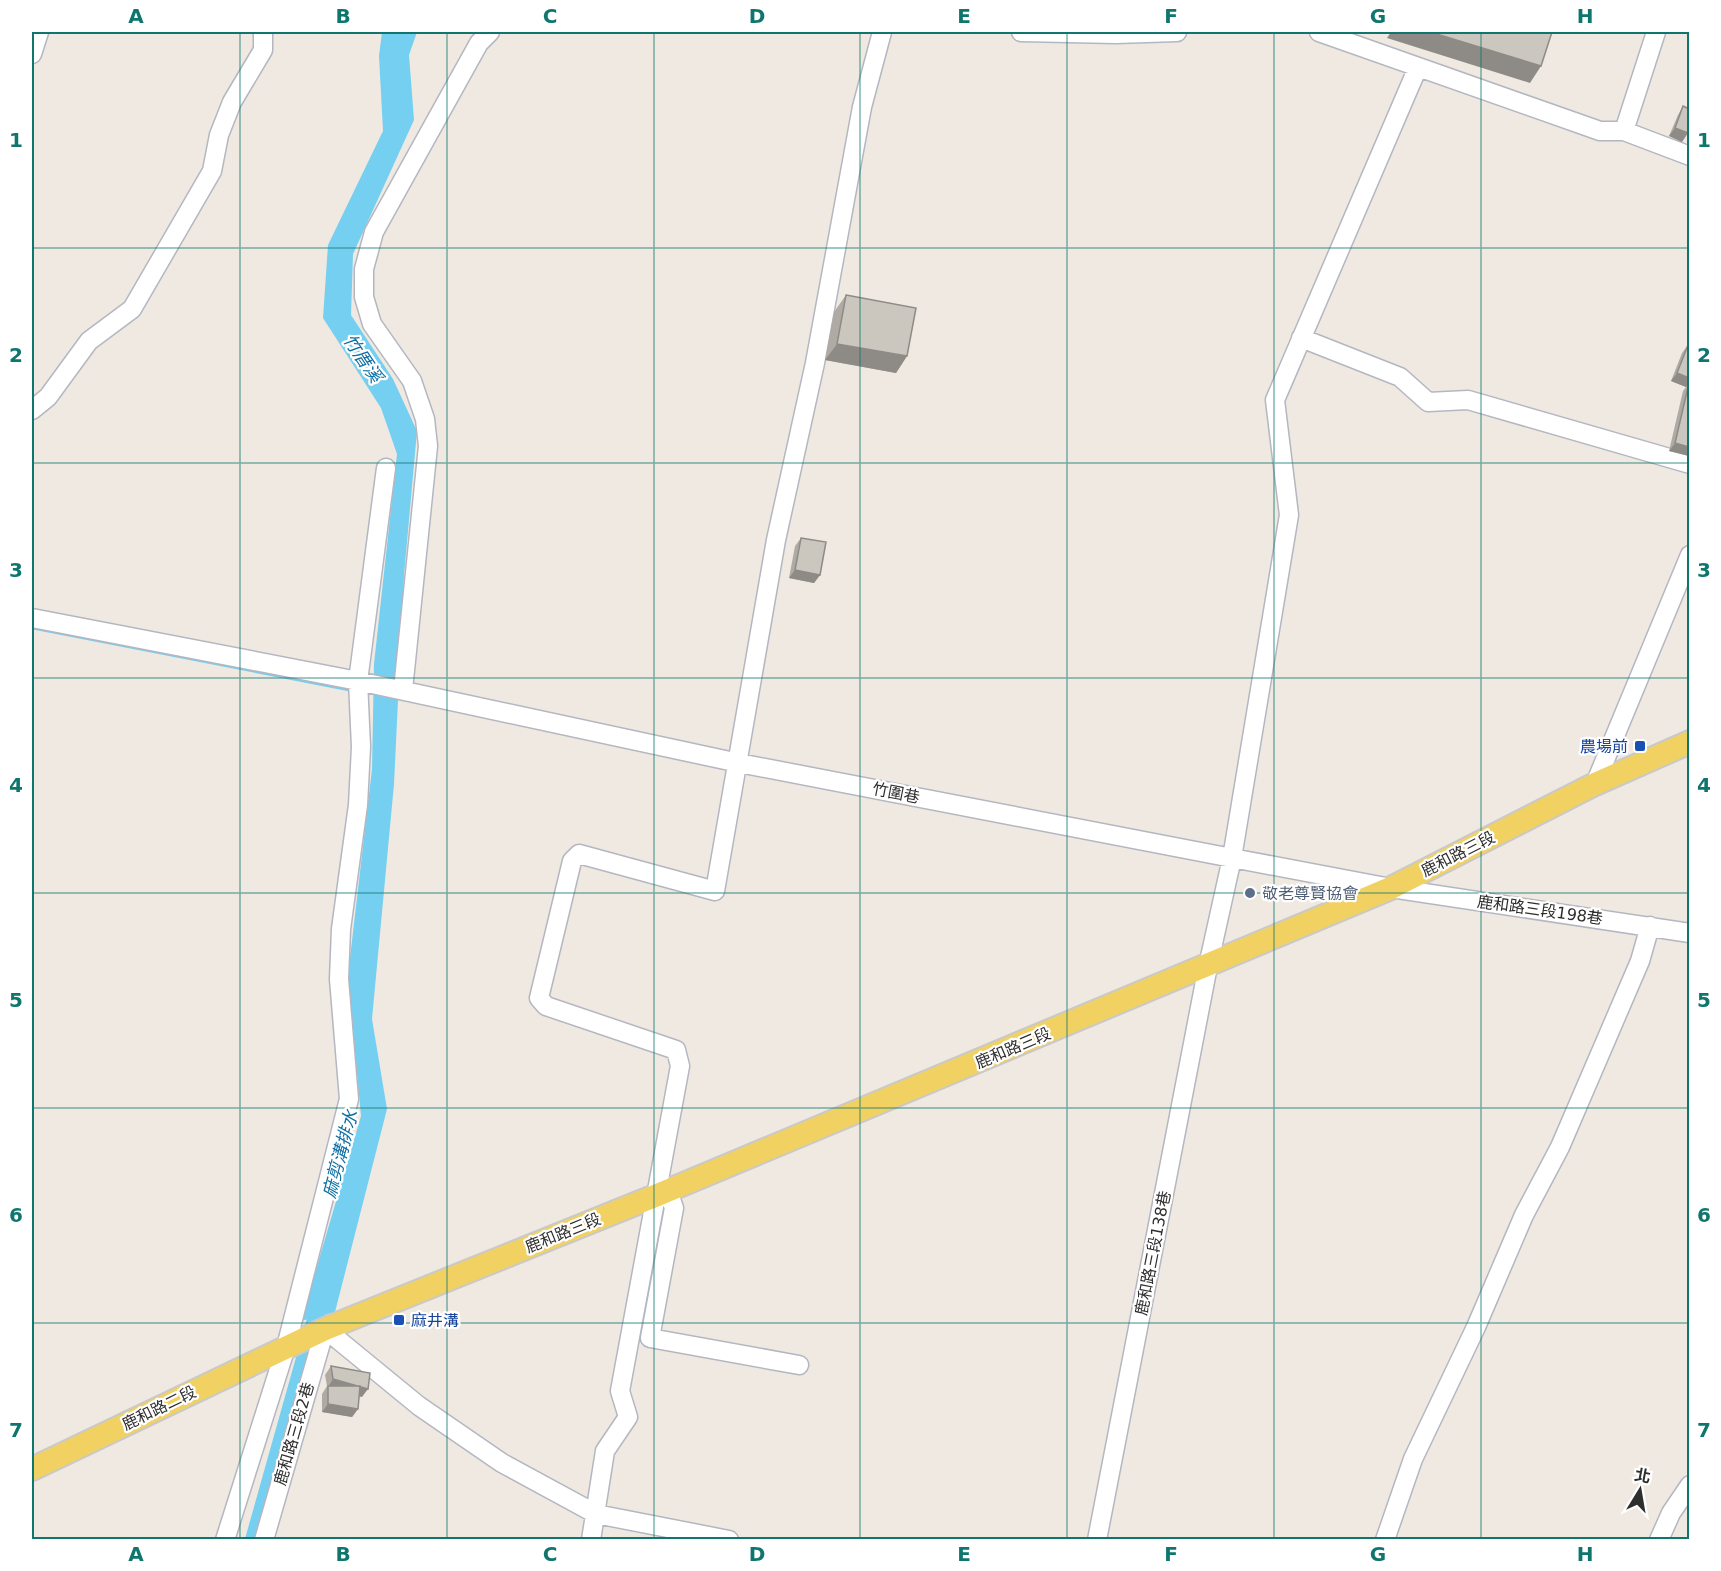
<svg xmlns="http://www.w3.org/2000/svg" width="1721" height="1571" font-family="'DejaVu Sans','Noto Sans TC',sans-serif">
<rect width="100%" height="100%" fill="#efe9e1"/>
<path fill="#75cff0" d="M382,32H417L409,55L414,120L353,254L351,315L393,379L417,431L404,575L394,784L372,1019L387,1109L335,1312L301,1321L361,1116L348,975L372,769L374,664L397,454L381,408L323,318L328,245L383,131L379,56Z"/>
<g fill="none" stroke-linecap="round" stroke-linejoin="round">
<path stroke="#75cff0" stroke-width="4.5" d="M32,627L354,690"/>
<path stroke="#75cff0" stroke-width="16" d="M253,1540L321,1298"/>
<g stroke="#b4b7c1" stroke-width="21">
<path id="minor" d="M1021,32L1116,34L1177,32
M1319,32L1600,131H1624L1690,156
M32,54L39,32
M1624,131L1656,32
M1301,338L1400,377L1428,402L1468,400L1690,464
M32,410L48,397L89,341L132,309L212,171L219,135L232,102L263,50V32
M32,618L358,681L739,763L1232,858L1391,888L1690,933
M403,690L428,446L425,419L412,381L372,324L364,297V269L374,232L479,43L490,32
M1595,784L1690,555
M668,1191L674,1208L650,1338L799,1365
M225,1540L286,1347L349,1099L339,979L341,929L358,805L361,747L358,681L386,468
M264,1540L325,1329L419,1406L502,1463L596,1514L729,1540
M591,1540L605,1451L628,1417L620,1391L680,1066L676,1050L546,1006L539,998L572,861L579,854L715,891L776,540L815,363L862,107L882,32
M1097,1540L1208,966L1232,858L1289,515L1275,400L1418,67
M1385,1540L1413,1459L1476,1327L1524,1215L1560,1147L1640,961L1650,926
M1659,1540L1671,1513L1690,1485"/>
</g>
<g stroke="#c9c9c9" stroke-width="26">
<path id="major" d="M32,1469L325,1329L655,1196L1391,888L1595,784L1690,742"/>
</g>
<use href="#minor" stroke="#fff" stroke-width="18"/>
<use href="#major" stroke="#f2d163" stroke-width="22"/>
</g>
<path fill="#afaba4" d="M1683,106L1682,142L1669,136L1678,115Z
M846,295L907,356L896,373L825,360L834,312Z
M1688,345L1689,346V456L1669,451L1683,391L1686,387L1671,381L1682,353Z
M801,538L820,575L814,583L789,578L795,546Z
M331,1366L362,1397L359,1396L358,1409L352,1417L322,1412V1394L327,1386L325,1375Z"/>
<path fill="#8e8b86" d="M1391,32H1430L1541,66L1530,83L1387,38Z
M1675,128L1688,133L1682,142L1669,136Z
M837,344L907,356L896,373L825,360Z
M1677,373L1689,378V388V383L1686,387L1671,381Z
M1675,443L1689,447V456L1669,451Z
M795,570L820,575L814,583L789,578Z
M333,1379L368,1389L362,1397L328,1387Z
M328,1404L358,1409L352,1417L322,1412Z"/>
<path fill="#cbc7bf" stroke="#8e8b86" stroke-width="1.5" d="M1430,32H1552L1541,66Z
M1683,106L1689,109V130L1688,133L1675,128Z
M846,295L916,308L907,356L837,344Z
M1688,345L1689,346V378L1677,373Z
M1689,383V447L1675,443Z
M801,538L826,542L820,575L795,570Z
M331,1366L370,1373L368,1389L333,1379Z
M328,1386H360L358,1409L328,1404Z"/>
<path fill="none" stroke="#0f766e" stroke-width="1.5" stroke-opacity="0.55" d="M240,32V1540M447,32V1540M654,32V1540M860,32V1540M1067,32V1540M1274,32V1540M1481,32V1540M32,248H1690M32,463H1690M32,678H1690M32,893H1690M32,1108H1690M32,1323H1690"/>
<g fill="#1a4fb4" stroke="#fff" stroke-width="2">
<rect x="1634" y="740" width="12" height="12" rx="3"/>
<rect x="393" y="1314" width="12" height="12" rx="3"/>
</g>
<circle fill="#5c6f8a" stroke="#fff" stroke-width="2" cx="1250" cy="893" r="6"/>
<g text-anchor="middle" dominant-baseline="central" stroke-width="4.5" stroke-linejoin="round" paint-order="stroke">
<g font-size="16" fill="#164399" stroke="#fff" text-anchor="end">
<text x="1628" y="746">農場前</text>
<text x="411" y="1320" text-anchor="start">麻井溝</text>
</g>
<g font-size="16" fill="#2e2e2e" stroke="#fff">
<text transform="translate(896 793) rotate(11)">竹圍巷</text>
<text transform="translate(1458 854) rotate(-27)">鹿和路三段</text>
<text transform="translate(1540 910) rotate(8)">鹿和路三段198巷</text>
<text transform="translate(1013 1048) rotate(-23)">鹿和路三段</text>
<text transform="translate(563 1233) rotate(-22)">鹿和路三段</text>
<text transform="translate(1153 1253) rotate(-79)">鹿和路三段138巷</text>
<text transform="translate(159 1408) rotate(-26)">鹿和路二段</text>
<text transform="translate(294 1434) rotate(-74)">鹿和路三段2巷</text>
</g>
<g font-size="16" fill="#4e5e75" stroke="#fff" text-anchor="start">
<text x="1262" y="893">敬老尊賢協會</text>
</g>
<g font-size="18" font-style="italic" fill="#0d6fa3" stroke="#fff">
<text transform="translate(363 358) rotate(56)">竹厝溪</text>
<text transform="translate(340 1154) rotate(-75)">麻剪溝排水</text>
</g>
</g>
<rect width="1721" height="1571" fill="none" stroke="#ffffff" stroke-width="66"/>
<g transform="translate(1640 1490) rotate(11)" stroke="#ffffff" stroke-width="4.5" paint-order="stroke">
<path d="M0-4.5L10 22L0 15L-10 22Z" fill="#2e2e2e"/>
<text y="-9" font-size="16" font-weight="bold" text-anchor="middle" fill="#2e2e2e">北</text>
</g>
<rect x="33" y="33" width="1655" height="1505" fill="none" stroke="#0f766e" stroke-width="2"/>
<g font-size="20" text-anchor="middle" font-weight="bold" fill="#0f766e">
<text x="136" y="23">A</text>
<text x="343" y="23">B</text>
<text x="550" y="23">C</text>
<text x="757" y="23">D</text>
<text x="964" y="23">E</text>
<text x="1171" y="23">F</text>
<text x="1378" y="23">G</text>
<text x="1585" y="23">H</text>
<text x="16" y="147">1</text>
<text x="1704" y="147">1</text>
<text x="16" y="362">2</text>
<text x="1704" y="362">2</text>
<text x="16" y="577">3</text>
<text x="1704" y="577">3</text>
<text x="16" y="792">4</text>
<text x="1704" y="792">4</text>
<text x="16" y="1007">5</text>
<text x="1704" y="1007">5</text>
<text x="16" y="1222">6</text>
<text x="1704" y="1222">6</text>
<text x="16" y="1437">7</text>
<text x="1704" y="1437">7</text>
<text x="136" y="1561">A</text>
<text x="343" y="1561">B</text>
<text x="550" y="1561">C</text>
<text x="757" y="1561">D</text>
<text x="964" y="1561">E</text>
<text x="1171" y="1561">F</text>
<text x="1378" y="1561">G</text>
<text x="1585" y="1561">H</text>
</g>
</svg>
